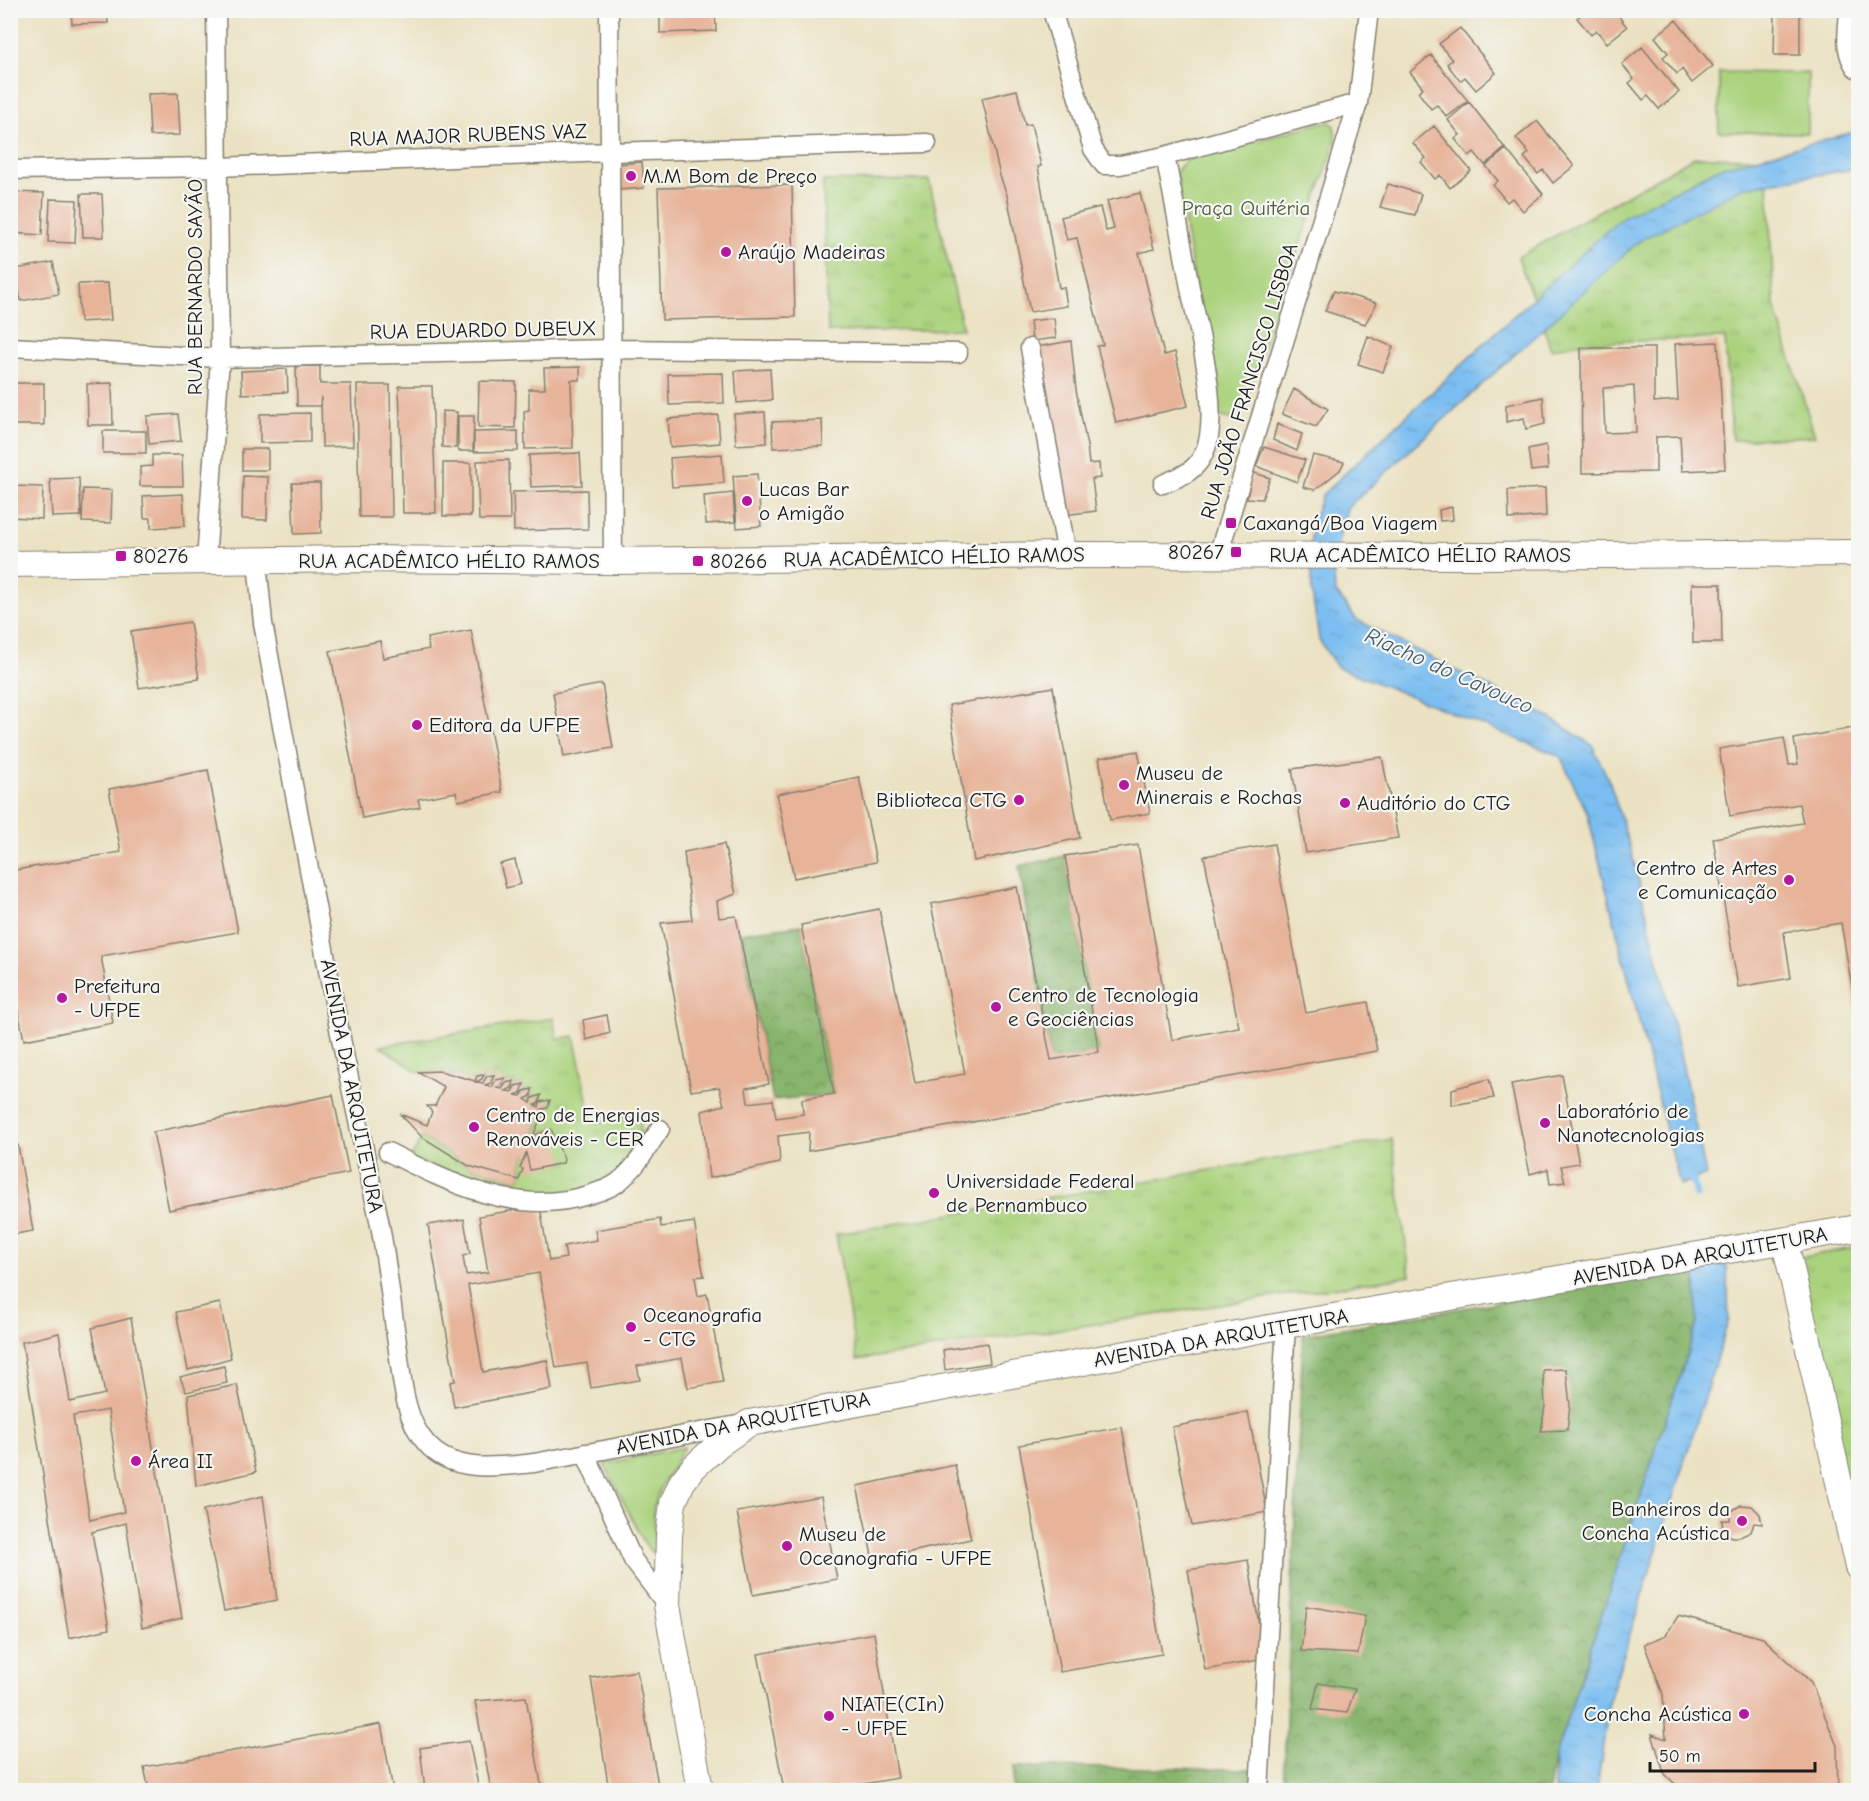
<svg xmlns="http://www.w3.org/2000/svg" width="1869" height="1801" font-family="'Comic Neue',sans-serif">
<defs>
<pattern id="grass-tufts" width="24" height="20" patternUnits="userSpaceOnUse" patternTransform="scale(1.5)"><rect width="24" height="20" fill="#abd37e"/><path d="M3 7l-1-3M5 7V3M7 7l1-3M15 17l-1-3M17 17v-4M19 17l1-3" fill="none" stroke="#93b56c"/></pattern>
<pattern id="forest-crowns" width="20" height="18" patternUnits="userSpaceOnUse" patternTransform="scale(1.5)"><rect width="20" height="18" fill="#88b56d"/><path d="M2 6a3 3 0 1 1 6 0M12 15a3 3 0 1 1 6 0" fill="none" stroke="#6e9259"/></pattern>
<pattern id="water-ripples" width="26" height="14" patternUnits="userSpaceOnUse" patternTransform="scale(1.5)"><rect width="26" height="14" fill="#7cbef1"/><path d="M2 4q2-2 4 0t4 0M15 11q2-2 4 0t4 0" fill="none" stroke="#6ba3ce"/></pattern>
</defs>
<rect width="100%" height="100%" fill="#f6f6f2"/>
<filter id="ink" filterUnits="userSpaceOnUse"><feTurbulence type="fractalNoise" baseFrequency=".0167" numOctaves="2"/><feDisplacementMap in="SourceGraphic" scale="12" xChannelSelector="R" yChannelSelector="G"/><feConvolveMatrix kernelMatrix="1 2 1 2 8 2 1 2 1" color-interpolation-filters="sRGB"/></filter>
<filter id="wash" filterUnits="userSpaceOnUse"><feTurbulence type="fractalNoise" baseFrequency=".008" numOctaves="4" result="noise"/><feDisplacementMap in="SourceGraphic" scale="24" xChannelSelector="R" yChannelSelector="G"/><feGaussianBlur stdDeviation="1.35" result="paint"/><feColorMatrix in="noise" values="0 0 0 0 0 0 0 0 0 0 0 0 0 0 0 0 0 1.4 0 .05"/><feComposite in="paint" operator="in"/></filter>
<g filter="url(#wash)">
<rect width="100%" height="100%" fill="#ebe2c3"/>
<path fill="url(#grass-tufts)" stroke="#64784d" stroke-width="1.5" d="M1694,157L1767,158L1774,305L1815,436L1732,440L1725,338L1578,343L1551,349L1518,257Z
M929,180L963,329L828,332L823,181Z
M553,1018L557,1039L574,1036L592,1123L640,1112L641,1138L638,1153L609,1182L562,1196L499,1193L410,1159L422,1137L469,1166L519,1180L523,1169L520,1168L526,1153L551,1129L533,1136L544,1111L542,1109L548,1108L549,1101L540,1102L539,1107L535,1105L539,1102L541,1095L532,1098L531,1103L525,1099L531,1096L532,1089L524,1091L521,1096L515,1095L521,1093L523,1085L515,1086L512,1092L506,1091L512,1088L514,1081L506,1083L502,1089L497,1088L502,1085L504,1078L492,1087L485,1085L491,1083L494,1076L487,1077L483,1083L476,1082L482,1079L483,1075L477,1076L475,1081L440,1071L418,1072L380,1046Z
M1392,1139L1410,1276L857,1360L836,1234Z
M1858,1247V1549L1798,1258Z"/>
<path fill="url(#forest-crowns)" stroke="#526844" stroke-width="1.5" d="M1065,856L1099,1052L1051,1060L1019,866Z
M801,925L834,1094L773,1100L740,933Z
M1696,1269L1697,1324L1555,1756L1549,1790H1283L1303,1335Z
M1014,1767L1262,1769L1260,1790H1013Z"/>
<path fill="#abd37e" stroke="#64784d" stroke-width="1.5" d="M1719,72L1808,73V133L1719,132Z
M1323,122H1330L1334,126L1336,140L1333,150L1238,421L1217,416L1176,172L1186,160Z
M684,1447L662,1485L653,1509L657,1549L651,1552L644,1542L604,1464Z"/>
<path fill="url(#water-ripples)" stroke="#4c6d86" stroke-width="1.5" d="M1858,131V168L1744,187L1639,241L1347,508L1333,563L1335,591L1357,620L1550,718L1592,745L1610,783L1633,858L1676,1035L1706,1175L1680,1185L1587,812L1560,756L1337,667L1319,640L1312,592L1310,549L1312,524L1322,495L1518,312L1620,219L1719,168Z
M1718,1263L1727,1267L1729,1319L1609,1701L1597,1790H1554L1555,1756L1697,1324L1696,1269L1703,1265Z"/>
<g fill="none" stroke-linecap="round" stroke-linejoin="round">
<path stroke="#7cbef1" stroke-width="7" d="M1691,1171L1696,1195"/>
</g>
<g id="blocks">
<path fill="#e7b399" fill-rule="evenodd" d="M71,10H107L108,23L72,24Z
M660,10H715L716,31L660,33Z
M1580,10H1614L1627,27L1607,43L1596,30L1591,35L1577,18L1582,14Z
M1775,10H1800V55H1774Z
M1676,20L1713,66L1692,83L1682,69L1677,74L1663,57L1668,53L1655,37Z
M1460,28L1496,73L1476,90L1465,77L1460,81L1447,64L1452,60L1439,44Z
M1642,47L1679,92L1659,109L1648,96L1643,100L1629,83L1634,79L1622,64Z
M1431,55L1468,101L1447,117L1437,105L1431,109L1418,92L1423,88L1410,72Z
M1017,90L1025,125L1031,124L1041,166L1038,167L1059,288L1064,287L1067,306L1030,312L1007,195L1000,176L982,98Z
M178,93L180,135L150,136L148,94Z
M1469,102L1505,148L1485,165L1474,152L1469,156L1455,139L1460,135L1448,120Z
M1537,121L1574,166L1553,183L1543,170L1538,174L1524,157L1529,153L1516,138Z
M1434,126L1471,171L1450,188L1440,175L1435,179L1421,162L1426,158L1413,143Z
M1506,149L1543,194L1523,211L1512,198L1507,202L1493,185L1498,181L1486,166Z
M642,162L644,188L620,190L617,164Z
M1388,184L1421,194L1415,215L1380,207Z
M792,185L795,317L662,320L658,188Z
M10,192L44,193L42,235L10,233Z
M1140,193L1154,249L1139,253L1164,355L1175,352L1188,406L1116,423L1097,346L1103,345L1077,238L1067,240L1061,217L1100,207L1106,231L1114,229L1107,201Z
M81,194H102L104,237H83Z
M50,199L77,200L75,243L48,242Z
M53,262L59,294L21,301L15,269Z
M108,283L111,320L80,322L78,284Z
M1334,291L1377,303L1365,324L1325,311Z
M1054,318L1056,338L1032,341L1030,321Z
M1368,336L1393,347L1383,372L1358,364Z
M1071,341L1076,390L1087,446L1089,464L1099,463L1100,478L1092,479L1096,511L1063,515L1031,348Z
M1718,342L1725,469L1682,471L1680,436L1656,437V472L1582,473L1581,348H1654V402L1678,400L1675,344ZM1634,386L1636,432L1605,433L1603,388Z
M296,366H320V384H351L353,446L322,447L321,396L320,406H297Z
M580,367V380H571L573,448L525,449L524,411L529,410V389H545L544,368Z
M287,369L288,392L242,394L241,371Z
M770,369L772,400L737,403L735,371Z
M723,373L724,403L669,405L668,374Z
M479,381L516,382L515,428L478,427Z
M11,383H44V425H11Z
M112,383L113,425H88L87,384Z
M357,385H390L392,517H359Z
M399,386H432L436,513H403Z
M1294,389L1328,409L1316,427L1282,414Z
M1543,397L1545,424L1526,429L1524,418L1506,422V405Z
M442,411L457,412L456,448L442,447Z
M765,412L767,443L736,445L734,414Z
M310,413V442L260,443V414Z
M178,414L181,441L149,444L147,416Z
M718,415L720,443L670,447L668,419Z
M458,416H474L473,451H458Z
M822,420L823,446L773,448L772,422Z
M1277,424L1302,434L1297,451L1273,440Z
M103,431H146V453H103Z
M518,431V451L474,452V432Z
M1546,445L1548,469L1531,471L1528,449Z
M1264,447L1305,460L1297,482L1256,466Z
M242,449H268V470H242Z
M580,453L582,485L531,487L529,455Z
M722,454L724,483L672,487L670,458Z
M152,455H182L183,486H140V467L152,466Z
M1313,455L1344,462L1340,470L1315,490L1303,487Z
M509,460L510,520H479L477,461Z
M443,463H471V516H443Z
M1252,472L1270,478L1262,499L1247,498Z
M757,474L761,526L737,528L733,476Z
M243,476L268,477L267,520L242,519Z
M79,478L81,516L52,517L50,479Z
M292,483H320L321,533L294,534Z
M13,486L43,487L42,519L12,517Z
M1545,488L1546,516L1509,519L1508,490Z
M83,489L112,490L111,523L82,522Z
M587,490L588,529L514,531L513,492Z
M733,493L735,522L706,524L704,496Z
M183,494L185,526L151,528V518H144L143,496Z
M1452,507L1453,520L1440,521L1439,510Z
M1692,584H1721L1722,643H1693Z
M190,622L199,679L139,688L131,631Z
M471,630L502,792L458,801L456,792L418,799L420,807L362,818L330,651L380,641L383,658L429,649L427,638Z
M602,684L613,748L564,757L553,693Z
M1053,687L1080,838L974,861L949,705Z
M1858,727V1018H1857L1841,923L1784,932L1791,978L1738,987L1713,838L1803,823L1799,804L1730,816L1719,749L1784,738L1789,765L1798,764L1794,739Z
M1138,751L1150,813L1110,820L1099,758Z
M1382,757L1398,838L1306,853L1292,769Z
M208,770L238,932L101,956L113,1023L24,1040L10,971V871L121,852L109,789Z
M859,777L876,862L794,878L777,794Z
M724,844L736,894L717,901L719,918L736,916L769,1084L746,1088L748,1103L773,1100L776,1118L803,1114L802,1099L834,1094L801,925L879,909L915,1083L965,1074L931,904L1017,887L1051,1060L1099,1052L1065,856L1138,845L1172,1040L1239,1027L1204,856L1274,844L1306,1013L1368,1002L1377,1051L808,1151L809,1132L778,1136L780,1163L709,1178L702,1111L724,1105L719,1087L691,1091L661,923L692,920L684,852Z
M515,860L521,884L506,888L500,864Z
M607,1015L610,1033L586,1040L583,1020Z
M440,1071L475,1081L477,1076L484,1075L482,1079L476,1082L483,1083L487,1076L494,1075L491,1083L485,1085L492,1087L496,1080L505,1078L502,1085L497,1088L502,1089L506,1083L514,1081L512,1088L506,1091L512,1092L515,1086L524,1084L521,1093L515,1095L521,1096L524,1091L532,1089L531,1096L525,1099L531,1103L532,1098L541,1095L539,1103L535,1105L539,1107L540,1102L550,1100L548,1108L542,1109L544,1110L533,1136L551,1129L564,1159L563,1163L530,1170L526,1153L520,1168L523,1169L519,1180L469,1166L422,1137L400,1114L427,1125L432,1112L427,1106H435L444,1087L418,1072Z
M1562,1075L1579,1163L1561,1166L1565,1182L1550,1184L1548,1169L1530,1174L1511,1084Z
M1489,1079L1494,1098L1452,1105V1089Z
M333,1095L349,1173L169,1210L153,1132Z
M18,1145L33,1231L10,1235V1146Z
M540,1206L549,1261L566,1258L564,1246L597,1240L595,1230L660,1219L661,1227L694,1222L704,1276L695,1277L698,1296L707,1294L723,1382L688,1388L682,1358L637,1366L640,1380L591,1388L587,1363L556,1368L539,1273L468,1285L483,1372L547,1360L552,1389L454,1407L450,1382L455,1381L428,1225L464,1219L470,1254L463,1256L466,1275L488,1272L479,1216Z
M220,1303L231,1358L188,1370L176,1312Z
M131,1318L182,1618L142,1628L126,1523L92,1532L109,1629L69,1638L22,1342L59,1333L70,1402L105,1394L92,1328ZM108,1410L124,1512L90,1520L73,1416Z
M987,1343L990,1363L945,1370L943,1350Z
M224,1366L227,1383L186,1392L180,1377Z
M1566,1369L1570,1405L1567,1430L1541,1431L1545,1406L1543,1370Z
M237,1385L256,1472L196,1486L188,1395Z
M1248,1412L1267,1512L1192,1526L1172,1427Z
M1122,1427L1162,1654L1060,1672L1019,1445Z
M955,1465L971,1539L873,1560L857,1486Z
M263,1496L277,1600L224,1611L203,1510Z
M821,1497L837,1579L753,1595L737,1512Z
M1741,1505L1752,1506L1760,1514L1762,1524L1754,1523L1751,1532L1740,1537H1731L1723,1529L1722,1520H1730V1512Z
M1248,1560L1265,1659L1205,1670L1188,1570Z
M1306,1606L1365,1616L1358,1654L1301,1651Z
M1678,1616L1763,1638L1811,1682L1837,1746L1838,1790H1681L1664,1773L1652,1734L1666,1739L1663,1694L1644,1644L1666,1635Z
M874,1633L898,1778L828,1790H784L758,1654Z
M637,1671L659,1790H609L591,1678Z
M1318,1683L1355,1689L1347,1713L1312,1709Z
M526,1697L542,1790H491L475,1701Z
M381,1724L393,1790H149L144,1767Z
M469,1741L479,1790H425L420,1748Z"/>
</g>
</g>
<g filter="url(#ink)">
<use href="#blocks" fill-opacity="0" stroke="#847f70" stroke-width="1.5"/>
<g fill="none" stroke-linecap="round" stroke-linejoin="round">
<g stroke="#847f70" stroke-width="21">
<path id="street" d="M609,10L613,561
M1052,10L1093,149L1104,165H1120L1165,156L1358,103
M1849,10C1848,31 1843,51 1856,68H1858
M10,170L218,167L609,152L927,143
M10,347L220,358L612,349L958,353
M1030,348L1067,555
M1163,484C1179,477 1195,472 1203,455C1223,418 1198,329 1190,288C1182,244 1174,200 1165,156
M1218,555L1358,103L1369,10
M257,561L263,623C287,755 312,887 337,1018C350,1086 365,1153 379,1220C387,1261 391,1302 397,1343C402,1376 403,1417 426,1443C452,1474 498,1467 534,1463L743,1424
M206,562L220,358L216,10
M388,1152C449,1183 518,1217 588,1195C598,1192 609,1189 617,1183C636,1169 647,1148 660,1129
M585,1453L633,1560L667,1605
M1259,1790L1286,1325"/>
</g>
<g stroke="#847f70" stroke-width="28">
<path id="secondary" d="M10,564L354,559L613,561L1067,555L1486,556L1858,553
M1785,1242L1858,1567
M700,1790L667,1605L669,1536L673,1503L682,1482L694,1467L719,1444L749,1423L1286,1325L1858,1228"/>
</g>
<use href="#street" stroke="#fff" stroke-width="18"/>
<use href="#secondary" stroke="#fff" stroke-width="26"/>
</g>
</g>
<g fill="#b5179e" stroke="#f6f6f2" stroke-width="2">
<circle cx="631" cy="176" r="6"/>
<circle cx="726" cy="252" r="6"/>
<circle cx="747" cy="501" r="6"/>
<rect x="1225" y="517" width="12" height="12" rx="3"/>
<rect x="1230" y="546" width="12" height="12" rx="3"/>
<rect x="115" y="550" width="12" height="12" rx="3"/>
<rect x="692" y="555" width="12" height="12" rx="3"/>
<circle cx="417" cy="725" r="6"/>
<circle cx="1124" cy="785" r="6"/>
<circle cx="1019" cy="800" r="6"/>
<circle cx="1345" cy="803" r="6"/>
<circle cx="1789" cy="880" r="6"/>
<circle cx="62" cy="998" r="6"/>
<circle cx="996" cy="1007" r="6"/>
<circle cx="1545" cy="1123" r="6"/>
<circle cx="474" cy="1127" r="6"/>
<circle cx="934" cy="1193" r="6"/>
<circle cx="631" cy="1327" r="6"/>
<circle cx="136" cy="1461" r="6"/>
<circle cx="1742" cy="1521" r="6"/>
<circle cx="787" cy="1546" r="6"/>
<circle cx="1744" cy="1714" r="6"/>
<circle cx="829" cy="1716" r="6"/>
</g>
<g text-anchor="middle" dominant-baseline="central" stroke-width="4.5" stroke-linejoin="round" paint-order="stroke">
<g font-size="21" fill="#1c1c1c" stroke="#f6f6f2">
<text transform="translate(468 135) rotate(-2)">RUA MAJOR RUBENS VAZ</text>
<text transform="translate(195 287) rotate(-90)">RUA BERNARDO SAYÃO</text>
<text transform="translate(483 330) rotate(-1)">RUA EDUARDO DUBEUX</text>
<text transform="translate(1249 381) rotate(-73)">RUA JOÃO FRANCISCO LISBOA</text>
<text x="1420" y="555">RUA ACADÊMICO HÉLIO RAMOS</text>
<text transform="translate(934 557) rotate(-1)">RUA ACADÊMICO HÉLIO RAMOS</text>
<text x="449" y="561">RUA ACADÊMICO HÉLIO RAMOS</text>
<text transform="translate(352 1086) rotate(79)">AVENIDA DA ARQUITETURA</text>
<text transform="translate(1700 1256) rotate(-10)">AVENIDA DA ARQUITETURA</text>
<text transform="translate(1221 1338) rotate(-10)">AVENIDA DA ARQUITETURA</text>
<text transform="translate(743 1423) rotate(-11)">AVENIDA DA ARQUITETURA</text>
</g>
<g font-size="21" fill="#1c1c1c" stroke="#f6f6f2" text-anchor="start">
<text x="643" y="176">M.M Bom de Preço</text>
<text x="738" y="252">Araújo Madeiras</text>
<text x="759" y="489">Lucas Bar<tspan x="759" dy="24">o Amigão</tspan></text>
<text x="1243" y="523">Caxangá/Boa Viagem</text>
<text x="1224" y="552" text-anchor="end">80267</text>
<text x="133" y="556">80276</text>
<text x="710" y="561">80266</text>
<text x="429" y="725">Editora da UFPE</text>
<text x="1136" y="773">Museu de<tspan x="1136" dy="24">Minerais e Rochas</tspan></text>
<text x="1007" y="800" text-anchor="end">Biblioteca CTG</text>
<text x="1357" y="803">Auditório do CTG</text>
<text x="1777" y="868" text-anchor="end">Centro de Artes<tspan x="1777" dy="24">e Comunicação</tspan></text>
<text x="74" y="986">Prefeitura<tspan x="74" dy="24">- UFPE</tspan></text>
<text x="1008" y="995">Centro de Tecnologia<tspan x="1008" dy="24">e Geociências</tspan></text>
<text x="1557" y="1111">Laboratório de<tspan x="1557" dy="24">Nanotecnologias</tspan></text>
<text x="486" y="1115">Centro de Energias<tspan x="486" dy="24">Renováveis - CER</tspan></text>
<text x="946" y="1181">Universidade Federal<tspan x="946" dy="24">de Pernambuco</tspan></text>
<text x="643" y="1315">Oceanografia<tspan x="643" dy="24">- CTG</tspan></text>
<text x="148" y="1461">Área II</text>
<text x="1730" y="1509" text-anchor="end">Banheiros da<tspan x="1730" dy="24">Concha Acústica</tspan></text>
<text x="799" y="1534">Museu de<tspan x="799" dy="24">Oceanografia - UFPE</tspan></text>
<text x="841" y="1704">NIATE(CIn)<tspan x="841" dy="24">- UFPE</tspan></text>
<text x="1732" y="1714" text-anchor="end">Concha Acústica</text>
</g>
<g font-size="21" fill="#4e5c3e" stroke="#f6f6f2">
<text x="1246" y="208">Praça Quitéria</text>
</g>
<g font-size="22" font-style="italic" fill="#3e5567" stroke="#f6f6f2">
<text transform="translate(1449 671) rotate(24)">Riacho do Cavouco</text>
</g>
</g>
<rect width="1869" height="1801" fill="none" stroke="#f6f6f2" stroke-width="36"/>
<path d="M1650 1762v9h165v-9" fill="none" stroke="#1c1c1c" stroke-width="3"/>
<text x="1659" y="1762" font-size="18" fill="#1c1c1c" stroke="#f6f6f2" stroke-width="4.5" paint-order="stroke">50 m</text>
</svg>
